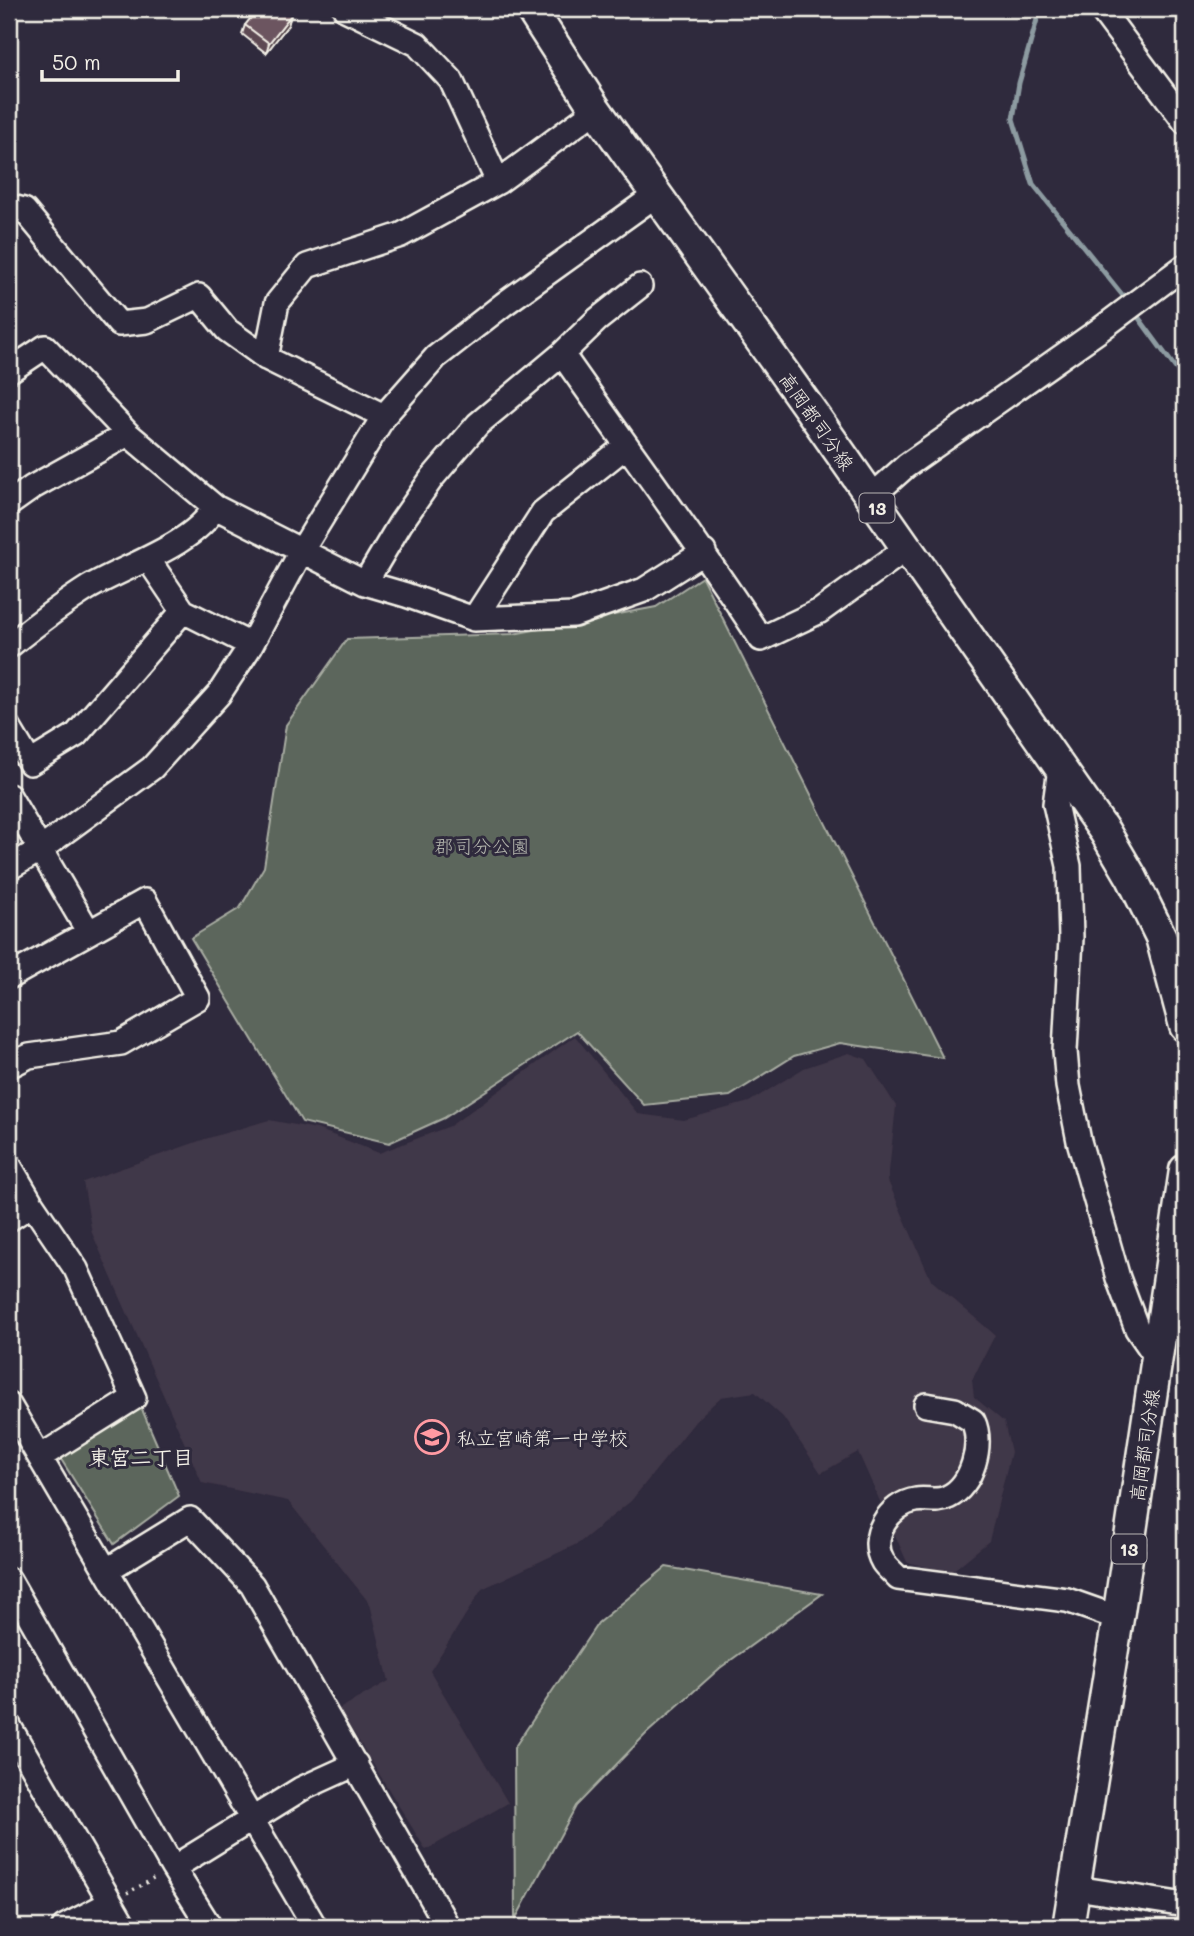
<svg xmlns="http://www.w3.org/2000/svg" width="1194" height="1936" font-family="Mali,'Klee One',sans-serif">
<rect width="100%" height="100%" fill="#2f2a3d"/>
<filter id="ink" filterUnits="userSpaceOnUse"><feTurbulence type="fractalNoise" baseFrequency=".0143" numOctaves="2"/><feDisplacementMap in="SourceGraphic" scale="14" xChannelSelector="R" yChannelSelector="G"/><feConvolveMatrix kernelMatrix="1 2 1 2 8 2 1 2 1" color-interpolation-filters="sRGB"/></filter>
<g filter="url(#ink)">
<path fill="#413748" d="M575,1036L638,1114L684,1120L749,1102L804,1068L849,1053L866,1059L896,1106L888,1181L931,1280L995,1335L972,1380L974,1397L1004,1422L1011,1452L989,1541L950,1573L907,1562L858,1452L821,1473L783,1417L755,1392L721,1397L698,1418L631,1501L579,1543L482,1589L430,1671L508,1803L426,1850L339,1709L389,1681L370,1604L288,1501L202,1483L92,1233L83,1182L205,1139L269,1120L317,1129L379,1153L450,1126Z"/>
<path fill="#5b665b" stroke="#a8aca2" stroke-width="2" d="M702,577L943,1058L840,1043L794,1056L730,1096L644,1105L577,1031L444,1118L389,1143L302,1122L191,938L240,908L264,867L286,725L347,639L513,634L656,607Z
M141,1407L179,1496L114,1544L59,1456Z
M666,1567L822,1594L720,1668L646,1734L576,1806L515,1920L514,1748L598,1623Z"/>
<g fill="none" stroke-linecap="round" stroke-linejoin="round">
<path stroke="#8d9ba1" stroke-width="5" d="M1040,9L1019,83L1013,119L1033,184L1128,302
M1133,310L1185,381"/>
<g stroke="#f4f1e8" stroke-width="28">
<path id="minor" d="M345,9L417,44L451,80L498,182
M1101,9L1185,122
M9,206L24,210L119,324L147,321L199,296L227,330L266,358L384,416
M562,354C628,449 698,542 761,639L820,611L906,549
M266,358L277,303L307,266L401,235L498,182L596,110
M9,371L45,347L128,434L215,507L365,583L406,595L474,619L574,615L644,590L704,552
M870,498L906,466L1098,331L1185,266
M9,504L33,487L128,434
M148,559L183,611L251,645
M365,583L400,524L432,478L478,424L562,354L597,320L640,286
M474,619L543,512L626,446
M9,646C34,626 61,605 88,588C125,566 194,545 215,507
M9,728L30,763L76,735L183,611
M1060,768L1055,804L1069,866L1071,938L1065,1051L1068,1086L1079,1141L1118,1278L1137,1329L1157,1358
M9,796L88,931
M9,868L41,849L152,768L219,694L251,645L302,550L384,416L436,357L504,304L656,195
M9,977L145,901L198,998L121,1043L29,1056L9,1066
M9,1165L32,1204L76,1269L134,1398L40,1457
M9,1219L32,1204
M9,1405L315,1927
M926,1405L955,1410L973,1421C984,1444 972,1486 948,1497C937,1503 927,1498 916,1500C889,1504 868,1537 883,1562C887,1568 894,1573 898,1578L1067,1600L1118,1618
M107,1570L190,1519L252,1585L448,1927
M9,1580L173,1868L210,1927
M9,1726L125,1927
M173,1868L301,1789L356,1764
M1076,1888L1185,1905
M64,1927L110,1903"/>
</g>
<g stroke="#f4f1e8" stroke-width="35">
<path id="major" d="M531,9L596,110L816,418L1105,832L1132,878L1161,937L1185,1026
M1068,1927L1118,1618L1185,1170"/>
</g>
<path stroke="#f4f1e8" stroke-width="3.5" stroke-dasharray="2 5" stroke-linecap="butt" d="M127,1893L157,1877"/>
<use href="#minor" stroke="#2f2a3d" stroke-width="23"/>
<use href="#major" stroke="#2f2a3d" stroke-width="30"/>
</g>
<path fill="#5d4853" stroke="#f4f1e8" stroke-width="2" d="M291,15L288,25L266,53L242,34L245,25Z"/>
<path fill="#4c3b43" stroke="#f4f1e8" stroke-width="2" d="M291,15L288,25L266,53L269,43Z"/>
<path fill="#6c5460" stroke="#f4f1e8" stroke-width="2" d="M258,9H283L291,15L269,43L245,25Z"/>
</g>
<defs>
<g id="school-ring" transform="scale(1.75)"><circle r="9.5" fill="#2f2a3d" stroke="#ff9aa2" stroke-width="1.5"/><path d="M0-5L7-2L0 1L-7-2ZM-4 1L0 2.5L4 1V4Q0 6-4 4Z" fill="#ff9aa2"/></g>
</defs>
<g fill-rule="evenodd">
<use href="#school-ring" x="432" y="1437"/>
</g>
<g text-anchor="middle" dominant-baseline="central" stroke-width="6" stroke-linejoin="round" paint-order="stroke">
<g fill="#2f2a3d" stroke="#b9b5b5" stroke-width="2">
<rect x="859.5" y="493.5" width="35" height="29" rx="5"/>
<rect x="1111.5" y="1534.5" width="35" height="29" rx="5"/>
</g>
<g font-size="18" font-weight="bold" fill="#f4f1e8">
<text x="877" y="508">13</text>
<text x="1129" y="1549">13</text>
</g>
<g font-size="19" fill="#f4f1e8" stroke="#2f2a3d">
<text transform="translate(817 421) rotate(55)">高岡都司分線</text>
<text transform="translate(1144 1445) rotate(-82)">高岡都司分線</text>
</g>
<g font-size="19" fill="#b7b9b0" stroke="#2f2a3d">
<text x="482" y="845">郡司分公園</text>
</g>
<g font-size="19" fill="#f4f1e8" stroke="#2f2a3d" text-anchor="start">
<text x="457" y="1437">私立宮崎第一中学校</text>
</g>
<g font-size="21" font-weight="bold" fill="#f4f1e8" stroke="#2f2a3d">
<text x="141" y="1456">東宮二丁目</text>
</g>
</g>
<rect width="1194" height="1936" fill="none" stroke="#2f2a3d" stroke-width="35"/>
<rect x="18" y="18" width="1159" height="1901" fill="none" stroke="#f4f1e8" stroke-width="2.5" filter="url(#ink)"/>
<path d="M42 70v10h136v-10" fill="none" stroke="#f4f1e8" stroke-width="3.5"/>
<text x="52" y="70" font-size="21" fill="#f4f1e8" stroke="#2f2a3d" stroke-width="5" paint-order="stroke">50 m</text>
</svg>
